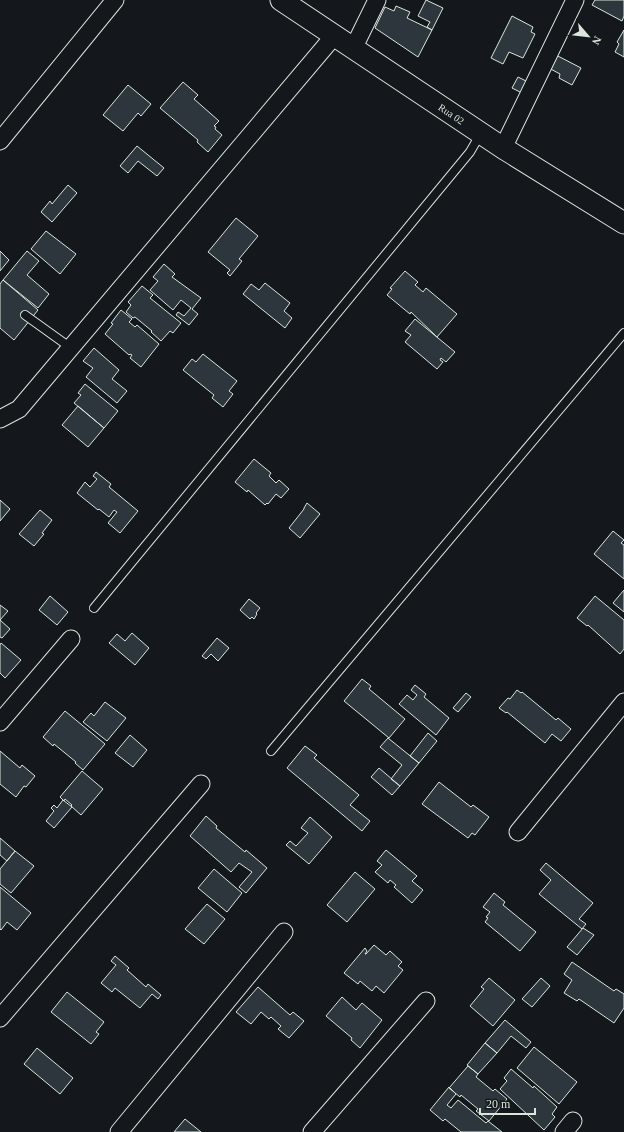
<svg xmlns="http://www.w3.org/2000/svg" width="624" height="1132" font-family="'Times New Roman',serif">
<rect width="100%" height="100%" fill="#14181c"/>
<path fill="#2c363c" stroke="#d8e6dc" d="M426,0L443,8L432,30L427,27L430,22L418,16Z
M595,0H624V16L622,21L592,5Z
M396,6L410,12L407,18L432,30L418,57L375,28L385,7L394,11Z
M512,16L533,27L531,32L535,34L523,58L509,52L503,64L491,58Z
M624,30V57L615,52L619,44L617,42Z
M554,54L581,68L572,85L559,78L560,74L547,67Z
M518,77L528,82L522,93L512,88Z
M183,82L198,95L194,99L219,121L214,126L216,127L215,129L222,135L208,152L197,142L198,140L160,108Z
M128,85L151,104L141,116L138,113L123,131L103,115Z
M137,146L164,168L157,176L138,161L128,173L120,166Z
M68,185L77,193L52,222L41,212L50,201L52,204Z
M236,218L258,236L239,259L242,261L230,276L227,273L230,270L208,252Z
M46,231L76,254L60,274L31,249Z
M0,251L9,260L0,271Z
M27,251L39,261L27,275L49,294L38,308L3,280Z
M164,264L175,274L172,277L201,298L192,309L198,314L189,325L176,315L178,312L184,316L191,308L181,300L173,310L150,290L158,281L153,277Z
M405,271L418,282L415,285L423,292L426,288L457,314L437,337L411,312L410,314L387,295L392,289L390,288Z
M3,280L38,310L14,340L0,328V284Z
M265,283L290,303L284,311L292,318L285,328L243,294L251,284L259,290Z
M142,286L153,295L150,298L181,323L173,333L170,331L161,341L151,332L152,331L135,317L133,318L126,312L131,305L128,302Z
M121,310L132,319L129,322L135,327L137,325L159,344L141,367L130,358L132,355L130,354L129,355L105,334L113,324L111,323Z
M415,319L455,352L446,362L441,358L440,360L443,362L437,369L405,342L411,335L405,331Z
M94,348L119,370L112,379L127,391L117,403L86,377L93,368L83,361Z
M203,354L237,381L229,391L233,394L223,407L212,398L214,395L183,370L192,359L196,362Z
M85,384L118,411L104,428L74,403L81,395L78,393Z
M78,406L104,428L88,447L62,425Z
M254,459L271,473L269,476L276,483L279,480L289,489L281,498L276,494L268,504L267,503L265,505L248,490L247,492L235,482Z
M96,472L111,484L109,487L138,511L120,533L108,523L117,512L114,510L109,517L99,509L98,510L77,493L85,482L90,487L97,479L93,476Z
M0,500L10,509L0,521Z
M307,503L320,514L300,538L289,528L304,509V508Z
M40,510L52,520L42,533L44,534L34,546L19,534Z
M613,531L624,540L621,543L624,545V579L594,554Z
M624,590V612L613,603Z
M50,596L68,612L57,625L39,610Z
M595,596L624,620V649L620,654L588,625L587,626L577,618Z
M249,599L260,608L256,613L257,614L254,619L252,617L250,619L240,610Z
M0,605L8,611L0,620L10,629L2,638L0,637Z
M132,633L149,648L135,665L109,643L117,634L125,641Z
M217,638L229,648L218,661L211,654L206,659L202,656Z
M1,643L21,660L5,678L0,673V645Z
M362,679L371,686L369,689L405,719L389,738L344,701Z
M415,685L426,694L424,697L449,718L436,735L399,704L407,695L413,700L417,695L411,690Z
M517,690L521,693L522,692L556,720L558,718L571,729L561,741L552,734L545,743L507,712L506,713L499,708L508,698L510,699Z
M466,693L471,697L458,712L453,708Z
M105,702L126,718L107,741L83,722L91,713L94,716Z
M65,711L105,744L83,770L75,763L76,762L54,744L53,746L43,737Z
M428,733L437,741L419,763L410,756Z
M130,735L147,750L133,767L115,753Z
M388,738L419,763L400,786L391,779L402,765L380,747Z
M305,746L317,755L314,758L359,795L350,805L370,821L362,831L287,768Z
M0,751L20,768L22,765L35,776L26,787L24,786L16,797L0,784Z
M379,768L400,786L392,795L371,777Z
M82,771L103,789L81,815L71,806L72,805L65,799L64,801L60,797Z
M439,782L471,807L473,805L489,817L475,835L472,833L468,838L422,804Z
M63,800L72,807L54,828L46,821L54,811L51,808L54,805L57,808Z
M206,816L217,826L216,828L245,852L246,850L267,868L246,893L239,887L252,872L239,863L231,872L190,836Z
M310,817L332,837L309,864L286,845L290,841L296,846L308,833L301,828Z
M0,838L15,851L7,861L0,855Z
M386,850L417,876L412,881L423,890L412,903L394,887L396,885L390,880L388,883L375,872L382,865L377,861Z
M15,851L34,866L11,893L0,884V869Z
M546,863L593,903L579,919L586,924L582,929L539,894L551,880L540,870Z
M214,869L242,893L227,912L198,888Z
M355,872L375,889L347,922L327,905Z
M0,887L31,913L17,930L7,922L1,930L0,929Z
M494,893L505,902L503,905L536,932L520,951L485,922L488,918L486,917L490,912L483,907Z
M207,904L225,919L204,944L185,929Z
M583,928L594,935L577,955L567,947Z
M374,945L386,955L390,951L402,962L398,966L403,970L384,993L376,986L372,991L360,981L358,984L344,973L365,948L367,951L365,954H366Z
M115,956L129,968L127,970L146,987L148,984L161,995L158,999L152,994L140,1008L115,988L112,992L101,983L116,965L111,961Z
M572,962L614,991L616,989L624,994V1008L614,1023L579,999L577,1001L564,993L572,980L564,974Z
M489,978L515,1000L493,1026L470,1006L484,989L481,987Z
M541,978L550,986L532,1007L522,999Z
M258,987L290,1015L293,1012L304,1021L289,1038L278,1029L281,1026L271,1017L269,1019L261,1012L251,1024L236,1012Z
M67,992L104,1022L96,1032L99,1034L91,1044L51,1012Z
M342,997L356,1010L362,1003L382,1020L360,1048L351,1040L352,1038L326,1016Z
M505,1020L531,1042L526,1048L511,1036L497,1053L485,1043Z
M485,1043L497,1053L478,1074L467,1065Z
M534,1047L577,1082L559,1104L517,1068Z
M37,1048L73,1078L60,1094L24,1064Z
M468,1066L478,1074L476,1077L493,1091L495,1089L507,1099L489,1121L476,1111L478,1109L461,1095L460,1097L449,1088Z
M511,1069L533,1088L534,1086L557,1107L552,1114L555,1117L544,1130L500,1089L507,1081L504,1078Z
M449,1087L456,1094L447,1105L451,1108L458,1100L486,1123L488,1121L502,1132H461L445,1119L443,1121L430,1110Z
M185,1119L201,1132H174Z"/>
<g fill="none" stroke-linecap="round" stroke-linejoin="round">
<g stroke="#d8e6dc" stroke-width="10">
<path id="service" d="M25,315L71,348
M94,608L470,152L481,133
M271,751L624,333"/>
</g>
<g stroke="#d8e6dc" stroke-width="19">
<path id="minor" d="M353,49L377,0
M0,141L115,0
M503,148L575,0
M0,419L19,409L334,36
M0,722L71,639
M518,832L624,702
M0,1018L201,784
M119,1132L284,932
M312,1132L426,1001
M564,1132L573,1121"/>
</g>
<g stroke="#d8e6dc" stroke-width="23">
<g id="tertiary">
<path id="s1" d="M281,0L503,148L624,223"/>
</g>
</g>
<use href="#service" stroke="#14181c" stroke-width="8"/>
<use href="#minor" stroke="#14181c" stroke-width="17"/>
<use href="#tertiary" stroke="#14181c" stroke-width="21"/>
</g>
<g text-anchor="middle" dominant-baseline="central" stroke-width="3" stroke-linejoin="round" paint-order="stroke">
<g font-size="10" fill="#d8e6dc" stroke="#14181c">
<text stroke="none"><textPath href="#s1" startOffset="205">Rua 02</textPath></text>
</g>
</g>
<g transform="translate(588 36) rotate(118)" stroke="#14181c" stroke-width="3" paint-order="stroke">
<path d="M0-3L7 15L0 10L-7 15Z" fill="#d8e6dc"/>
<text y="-6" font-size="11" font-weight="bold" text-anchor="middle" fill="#d8e6dc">N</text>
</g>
<path d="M480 1108v6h55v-6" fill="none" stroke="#d8e6dc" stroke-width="2"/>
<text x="486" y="1108" font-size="12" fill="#d8e6dc" stroke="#14181c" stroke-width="3" paint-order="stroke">20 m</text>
</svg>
